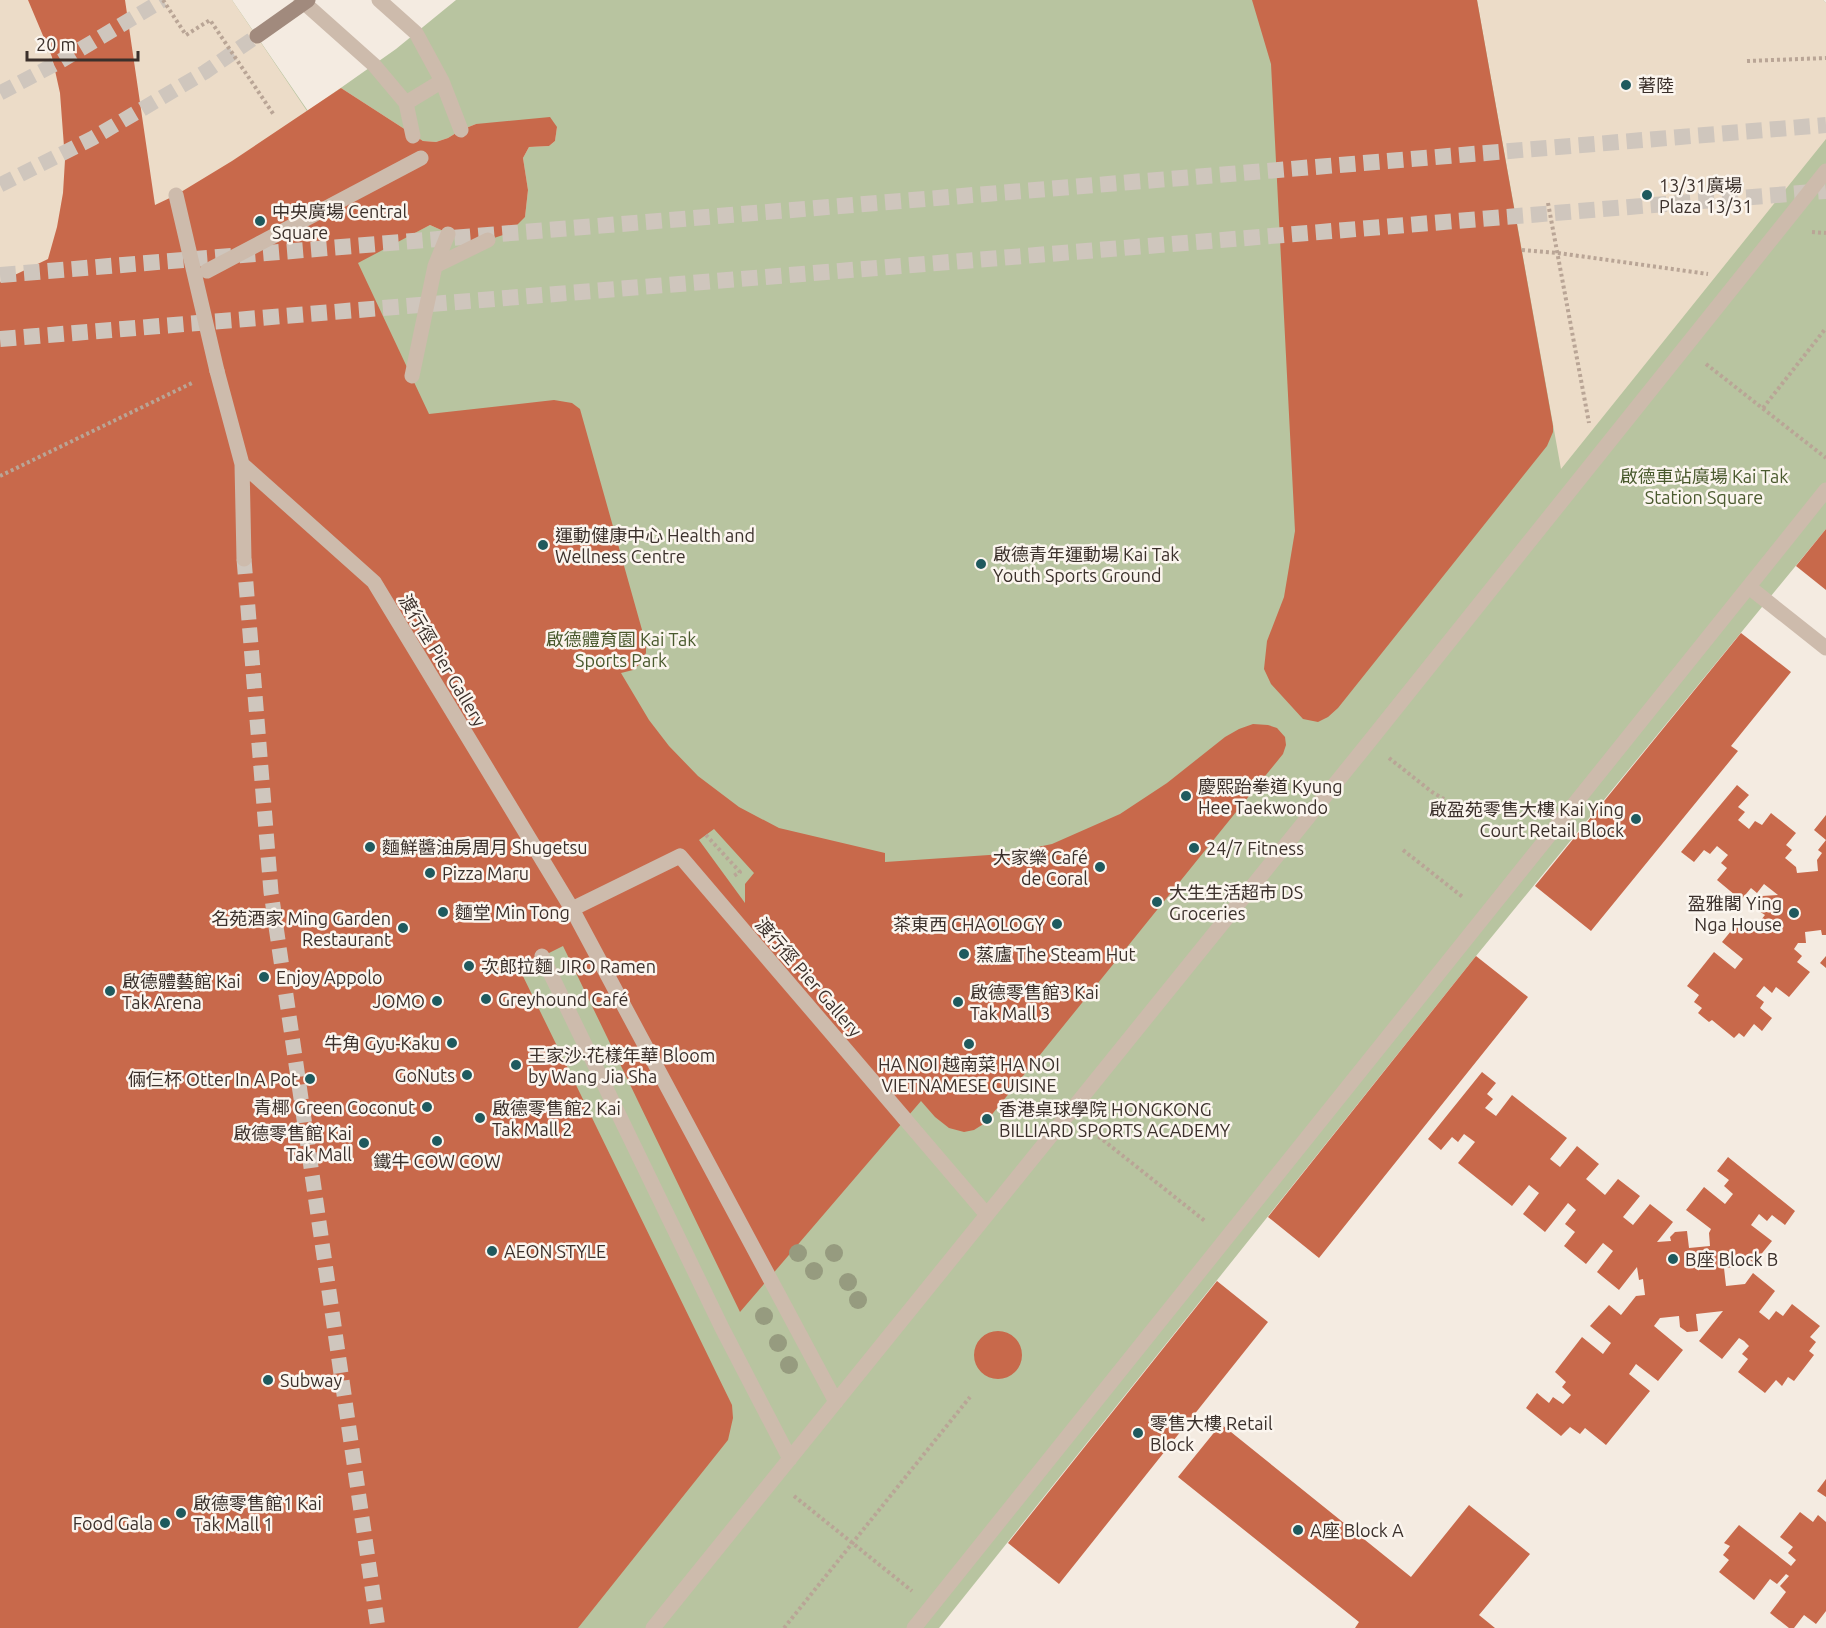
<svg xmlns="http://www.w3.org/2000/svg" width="1826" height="1628" font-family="Ubuntu,'Noto Sans TC',sans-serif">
<rect width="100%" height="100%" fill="#f4ebe1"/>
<path fill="#b8c4a0" d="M0,0H232L308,111L396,49L456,0H1823L1826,3V529L1476,956L939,1628H0Z"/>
<path fill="#ecdcc8" d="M0,0H232L307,111L341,88L423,141L436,142L448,138L461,130L476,124L557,127L555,141L549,146L529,147L523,158L528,190L525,217L468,242L430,225L0,441Z
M1477,0H1823L1826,3V139L1561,469Z"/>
<path fill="#c8694b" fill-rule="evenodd" d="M28,0H125L155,205L176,195L232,161L341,88L423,141L436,142L448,138L461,130L476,124L550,117L557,127L555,141L549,146L529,147L523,158L528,190L525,217L509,233L488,240L468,242L430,225L358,263L429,414L554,400L572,403L580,409L646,644V653L641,663L633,670L621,673L649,720L669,746L698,776L739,807L779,828L885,853V862L1004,854L1052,844L1120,814L1167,783L1225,737L1239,729L1253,724L1268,725L1277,728L1285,737L1286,745L1283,754L985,1123L974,1130L964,1132L949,1128L935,1117L921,1101L740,1312L563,946L519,968L732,1405L733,1418L728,1440L578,1628H0V282L48,259L57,227L63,193L65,160L60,93L52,57ZM714,829L754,873L745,884V903L699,840Z
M1252,0H1477L1553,426V432L1547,446L1338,708L1328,717L1318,722L1303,719L1271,684L1264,669L1267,641L1284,597L1295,531L1271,64Z
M1826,529V590L1796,566Z
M1741,633L1791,672L1731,746L1738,751L1591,931L1535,886Z
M1737,785L1749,795L1738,807L1745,812L1738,820L1749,829L1755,821L1762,825L1771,813L1796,833L1786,845L1792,850L1785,858L1796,867L1797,873L1818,871L1817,860L1822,853L1818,850L1826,840L1814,830L1826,815V935H1822L1821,930L1805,932L1806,943H1798L1794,949L1802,956L1797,962L1810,972L1789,997L1776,987L1772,993L1764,986L1756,996L1764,1002L1760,1008L1772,1018L1762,1031L1754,1024L1744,1037L1739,1033L1734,1038L1712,1020L1709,1022L1698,1013L1702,1008L1694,1002L1699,995L1687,986L1714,952L1735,969L1743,959L1722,942L1740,920L1753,930L1765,915L1759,911L1758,901L1762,896L1778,895L1764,884L1757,893L1751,888L1741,900L1717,880L1727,868L1721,863L1728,855L1717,846L1710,854L1704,850L1694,862L1681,852Z
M1476,956L1528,997L1319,1258L1268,1217Z
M1826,956V968L1820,963Z
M1482,1072L1496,1083L1487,1094L1493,1099L1485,1108L1496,1116L1512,1095L1567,1138L1550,1159L1560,1167L1577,1146L1599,1164L1586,1179L1605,1195L1618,1179L1640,1196L1623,1217L1633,1225L1650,1204L1673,1222L1657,1242L1671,1241L1670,1237L1675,1232L1687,1231L1689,1248L1710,1246L1709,1233L1711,1229L1686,1210L1704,1187L1725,1204L1733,1194L1724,1186L1729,1180L1717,1171L1728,1157L1795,1211L1785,1225L1772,1215L1767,1221L1759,1214L1751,1225L1772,1241L1754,1263L1743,1255L1734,1267L1724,1268L1726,1286L1745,1284L1753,1273L1775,1291L1759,1312L1769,1320L1776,1311L1783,1316L1792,1304L1820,1326L1810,1337L1816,1342L1809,1351L1814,1355L1794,1381L1788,1377L1782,1386L1776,1380L1765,1393L1738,1372L1748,1359L1742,1354L1749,1346L1744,1341L1739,1338L1722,1359L1699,1341L1723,1311L1696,1314L1698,1331L1687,1332L1680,1327L1679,1316L1660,1318L1654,1326L1683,1350L1658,1381L1636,1364L1629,1374L1650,1391L1606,1445L1585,1428L1580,1434L1570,1427L1561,1436L1526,1408L1537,1393L1549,1403L1553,1397L1563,1404L1571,1395L1562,1387L1566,1382L1555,1372L1582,1337L1603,1354L1611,1343L1590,1326L1609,1305L1621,1315L1636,1296L1645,1295L1643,1279L1639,1280L1637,1267L1619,1290L1597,1272L1613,1251L1603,1243L1586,1264L1564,1246L1575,1232L1565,1224L1576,1210L1568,1203L1545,1232L1523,1214L1539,1193L1529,1185L1512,1206L1458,1163L1475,1142L1464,1134L1458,1142L1452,1137L1441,1150L1428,1139Z
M1217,1281L1268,1322L1059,1584L1008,1543Z
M974 1355a24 24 0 1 1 48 0a24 24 0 1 1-48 0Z
M1221,1424L1411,1577L1469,1505L1530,1554L1479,1615L1495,1628H1355L1359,1622L1178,1477Z
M1826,1479V1497L1817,1491Z
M1800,1512L1813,1522L1818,1515L1826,1522V1611L1816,1624L1804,1615L1794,1628H1789L1770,1613L1786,1592L1780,1586L1789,1576L1786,1574L1777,1584L1770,1579L1754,1600L1719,1572L1729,1560L1723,1555L1730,1546L1724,1543L1739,1525L1791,1566L1796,1560L1788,1553L1793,1547L1780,1537Z"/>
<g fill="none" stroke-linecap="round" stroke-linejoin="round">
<path stroke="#cfc6bd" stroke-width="15" stroke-dasharray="15 8" stroke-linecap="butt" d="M244,559L271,892L378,1628"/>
<path stroke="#cfc6bd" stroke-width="15" stroke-dasharray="15 8" stroke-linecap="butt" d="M0,93L59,62L163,0
M0,185L93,138L205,72L257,36"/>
<path stroke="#cfc6bd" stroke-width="16" stroke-dasharray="16 8" stroke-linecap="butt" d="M0,275L1826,125
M0,339L1826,191"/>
<path stroke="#b9a596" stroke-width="4" stroke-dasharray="3 3" stroke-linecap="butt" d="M163,0L186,35L210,20L274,115
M1747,61L1826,58
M1548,203L1589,423
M1812,232L1826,233
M1522,250L1558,253L1708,274
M1706,364L1826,458
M1763,408L1826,328
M0,476L192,383
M1389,758L1432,792L1444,799
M706,835L740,872L732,877
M1403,850L1464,898
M1089,1129L1205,1221
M794,1496L912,1591
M784,1628L970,1397"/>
<path stroke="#cdbbac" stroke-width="15" d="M301,0L374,65L406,103L413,136
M379,0L416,33L442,81L461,130
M406,103L442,81
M435,266L488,240
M207,271L421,158
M412,376L435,266L448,234"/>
<path stroke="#cdbbac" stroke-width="15" d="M217,371L242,464L244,559
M242,464L374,582L572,909L836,1402
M1749,587L1826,648
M542,956L722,1328L790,1459
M905,1119L987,1215
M653,1628L1369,742L1826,171
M914,1628L1826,490"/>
<path stroke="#a18a7d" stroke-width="15" d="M257,36L308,0"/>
<path stroke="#cdbbac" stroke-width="15" d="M176,195L217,371
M572,909L680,856L905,1119"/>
</g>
<g fill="#969b7f">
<circle cx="798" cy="1253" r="9"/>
<circle cx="834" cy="1253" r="9"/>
<circle cx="814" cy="1271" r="9"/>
<circle cx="848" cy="1282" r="9"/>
<circle cx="858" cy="1300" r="9"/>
<circle cx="764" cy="1316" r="9"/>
<circle cx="778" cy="1343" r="9"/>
<circle cx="789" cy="1365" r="9"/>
</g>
<g fill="#1f5a5e" stroke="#fbf5ee" stroke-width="2">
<circle cx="1626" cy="85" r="6"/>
<circle cx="1647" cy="195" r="6"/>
<circle cx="260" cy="221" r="6"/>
<circle cx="543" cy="545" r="6"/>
<circle cx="981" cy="564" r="6"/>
<circle cx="1186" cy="796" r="6"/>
<circle cx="1636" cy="819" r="6"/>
<circle cx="370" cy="847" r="6"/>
<circle cx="1194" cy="848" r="6"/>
<circle cx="1100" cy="867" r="6"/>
<circle cx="430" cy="873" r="6"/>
<circle cx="1157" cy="902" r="6"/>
<circle cx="443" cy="912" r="6"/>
<circle cx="1794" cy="913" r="6"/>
<circle cx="1057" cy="924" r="6"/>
<circle cx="403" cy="928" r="6"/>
<circle cx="964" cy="954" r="6"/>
<circle cx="469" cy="966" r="6"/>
<circle cx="264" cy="977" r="6"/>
<circle cx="110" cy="991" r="6"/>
<circle cx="486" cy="999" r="6"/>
<circle cx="437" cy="1001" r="6"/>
<circle cx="958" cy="1002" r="6"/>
<circle cx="452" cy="1043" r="6"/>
<circle cx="969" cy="1044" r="6"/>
<circle cx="516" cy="1065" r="6"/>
<circle cx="467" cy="1075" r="6"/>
<circle cx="310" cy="1079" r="6"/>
<circle cx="427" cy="1107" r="6"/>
<circle cx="480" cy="1118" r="6"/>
<circle cx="987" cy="1119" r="6"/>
<circle cx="437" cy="1141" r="6"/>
<circle cx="364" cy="1143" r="6"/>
<circle cx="492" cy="1251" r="6"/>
<circle cx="1673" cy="1259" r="6"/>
<circle cx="268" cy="1380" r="6"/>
<circle cx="1138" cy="1433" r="6"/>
<circle cx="181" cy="1513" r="6"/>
<circle cx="165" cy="1523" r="6"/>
<circle cx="1298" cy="1530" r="6"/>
</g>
<g text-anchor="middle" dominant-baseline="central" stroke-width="5" stroke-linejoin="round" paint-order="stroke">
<g font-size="18" fill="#3b302b" stroke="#fbf5ee" text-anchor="start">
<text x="1638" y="85">著陸</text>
<text x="1659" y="185">13/31廣場<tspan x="1659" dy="21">Plaza 13/31</tspan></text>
<text x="272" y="211">中央廣場 Central<tspan x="272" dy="21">Square</tspan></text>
<text x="555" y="535">運動健康中心 Health and<tspan x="555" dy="21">Wellness Centre</tspan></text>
<text x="993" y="554">啟德青年運動場 Kai Tak<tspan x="993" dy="21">Youth Sports Ground</tspan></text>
<text x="1198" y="786">慶熙跆拳道 Kyung<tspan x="1198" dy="21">Hee Taekwondo</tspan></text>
<text x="1624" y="809" text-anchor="end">啟盈苑零售大樓 Kai Ying<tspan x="1624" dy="21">Court Retail Block</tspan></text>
<text x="382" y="847">麵鮮醬油房周月 Shugetsu</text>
<text x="1206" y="848">24/7 Fitness</text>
<text x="1088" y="857" text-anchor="end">大家樂 Café<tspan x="1088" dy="21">de Coral</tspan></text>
<text x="442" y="873">Pizza Maru</text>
<text x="1169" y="892">大生生活超市 DS<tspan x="1169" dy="21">Groceries</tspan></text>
<text x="1782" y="903" text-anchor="end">盈雅閣 Ying<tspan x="1782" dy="21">Nga House</tspan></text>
<text x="455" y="912">麵堂 Min Tong</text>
<text x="391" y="918" text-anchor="end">名苑酒家 Ming Garden<tspan x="391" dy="21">Restaurant</tspan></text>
<text x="1045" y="924" text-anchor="end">茶東西 CHAOLOGY</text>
<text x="976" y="954">蒸廬 The Steam Hut</text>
<text x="481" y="966">次郎拉麵 JIRO Ramen</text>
<text x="276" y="977">Enjoy Appolo</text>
<text x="122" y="981">啟德體藝館 Kai<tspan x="122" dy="21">Tak Arena</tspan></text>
<text x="970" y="992">啟德零售館3 Kai<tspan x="970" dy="21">Tak Mall 3</tspan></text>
<text x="498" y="999">Greyhound Café</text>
<text x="425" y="1001" text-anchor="end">JOMO</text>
<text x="440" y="1043" text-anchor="end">牛角 Gyu-Kaku</text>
<text x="528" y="1055">王家沙·花樣年華 Bloom<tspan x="528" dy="21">by Wang Jia Sha</tspan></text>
<text x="969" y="1064" text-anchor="middle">HA NOI 越南菜 HA NOI<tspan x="969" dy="21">VIETNAMESE CUISINE</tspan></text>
<text x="455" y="1075" text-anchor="end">GoNuts</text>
<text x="298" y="1079" text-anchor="end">倆仨杯 Otter In A Pot</text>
<text x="415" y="1107" text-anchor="end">青椰 Green Coconut</text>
<text x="492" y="1108">啟德零售館2 Kai<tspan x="492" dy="21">Tak Mall 2</tspan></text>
<text x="999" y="1109">香港桌球學院 HONGKONG<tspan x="999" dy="21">BILLIARD SPORTS ACADEMY</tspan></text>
<text x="352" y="1133" text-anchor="end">啟德零售館 Kai<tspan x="352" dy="21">Tak Mall</tspan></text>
<text x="437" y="1161" text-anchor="middle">鐵牛 COW COW</text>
<text x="504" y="1251">AEON STYLE</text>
<text x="1685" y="1259">B座 Block B</text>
<text x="280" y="1380">Subway</text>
<text x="1150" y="1423">零售大樓 Retail<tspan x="1150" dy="21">Block</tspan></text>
<text x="193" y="1503">啟德零售館1 Kai<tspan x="193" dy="21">Tak Mall 1</tspan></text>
<text x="153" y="1523" text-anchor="end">Food Gala</text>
<text x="1310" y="1530">A座 Block A</text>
</g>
<g font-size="18" fill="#4a5a2e" stroke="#fbf5ee">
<text x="1704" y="476">啟德車站廣場 Kai Tak<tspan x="1704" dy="21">Station Square</tspan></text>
<text x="621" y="639">啟德體育園 Kai Tak<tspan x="621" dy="21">Sports Park</tspan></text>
</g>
<g font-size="18" fill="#3b302b" stroke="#fbf5ee">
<text transform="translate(443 660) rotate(59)">渡行徑 Pier Gallery</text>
<text transform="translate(809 977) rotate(49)">渡行徑 Pier Gallery</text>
</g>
</g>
<path d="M27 51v9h111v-9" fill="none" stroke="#3b302b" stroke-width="3"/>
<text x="36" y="51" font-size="18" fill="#3b302b" stroke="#fbf5ee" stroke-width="4.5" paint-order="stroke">20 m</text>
</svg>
